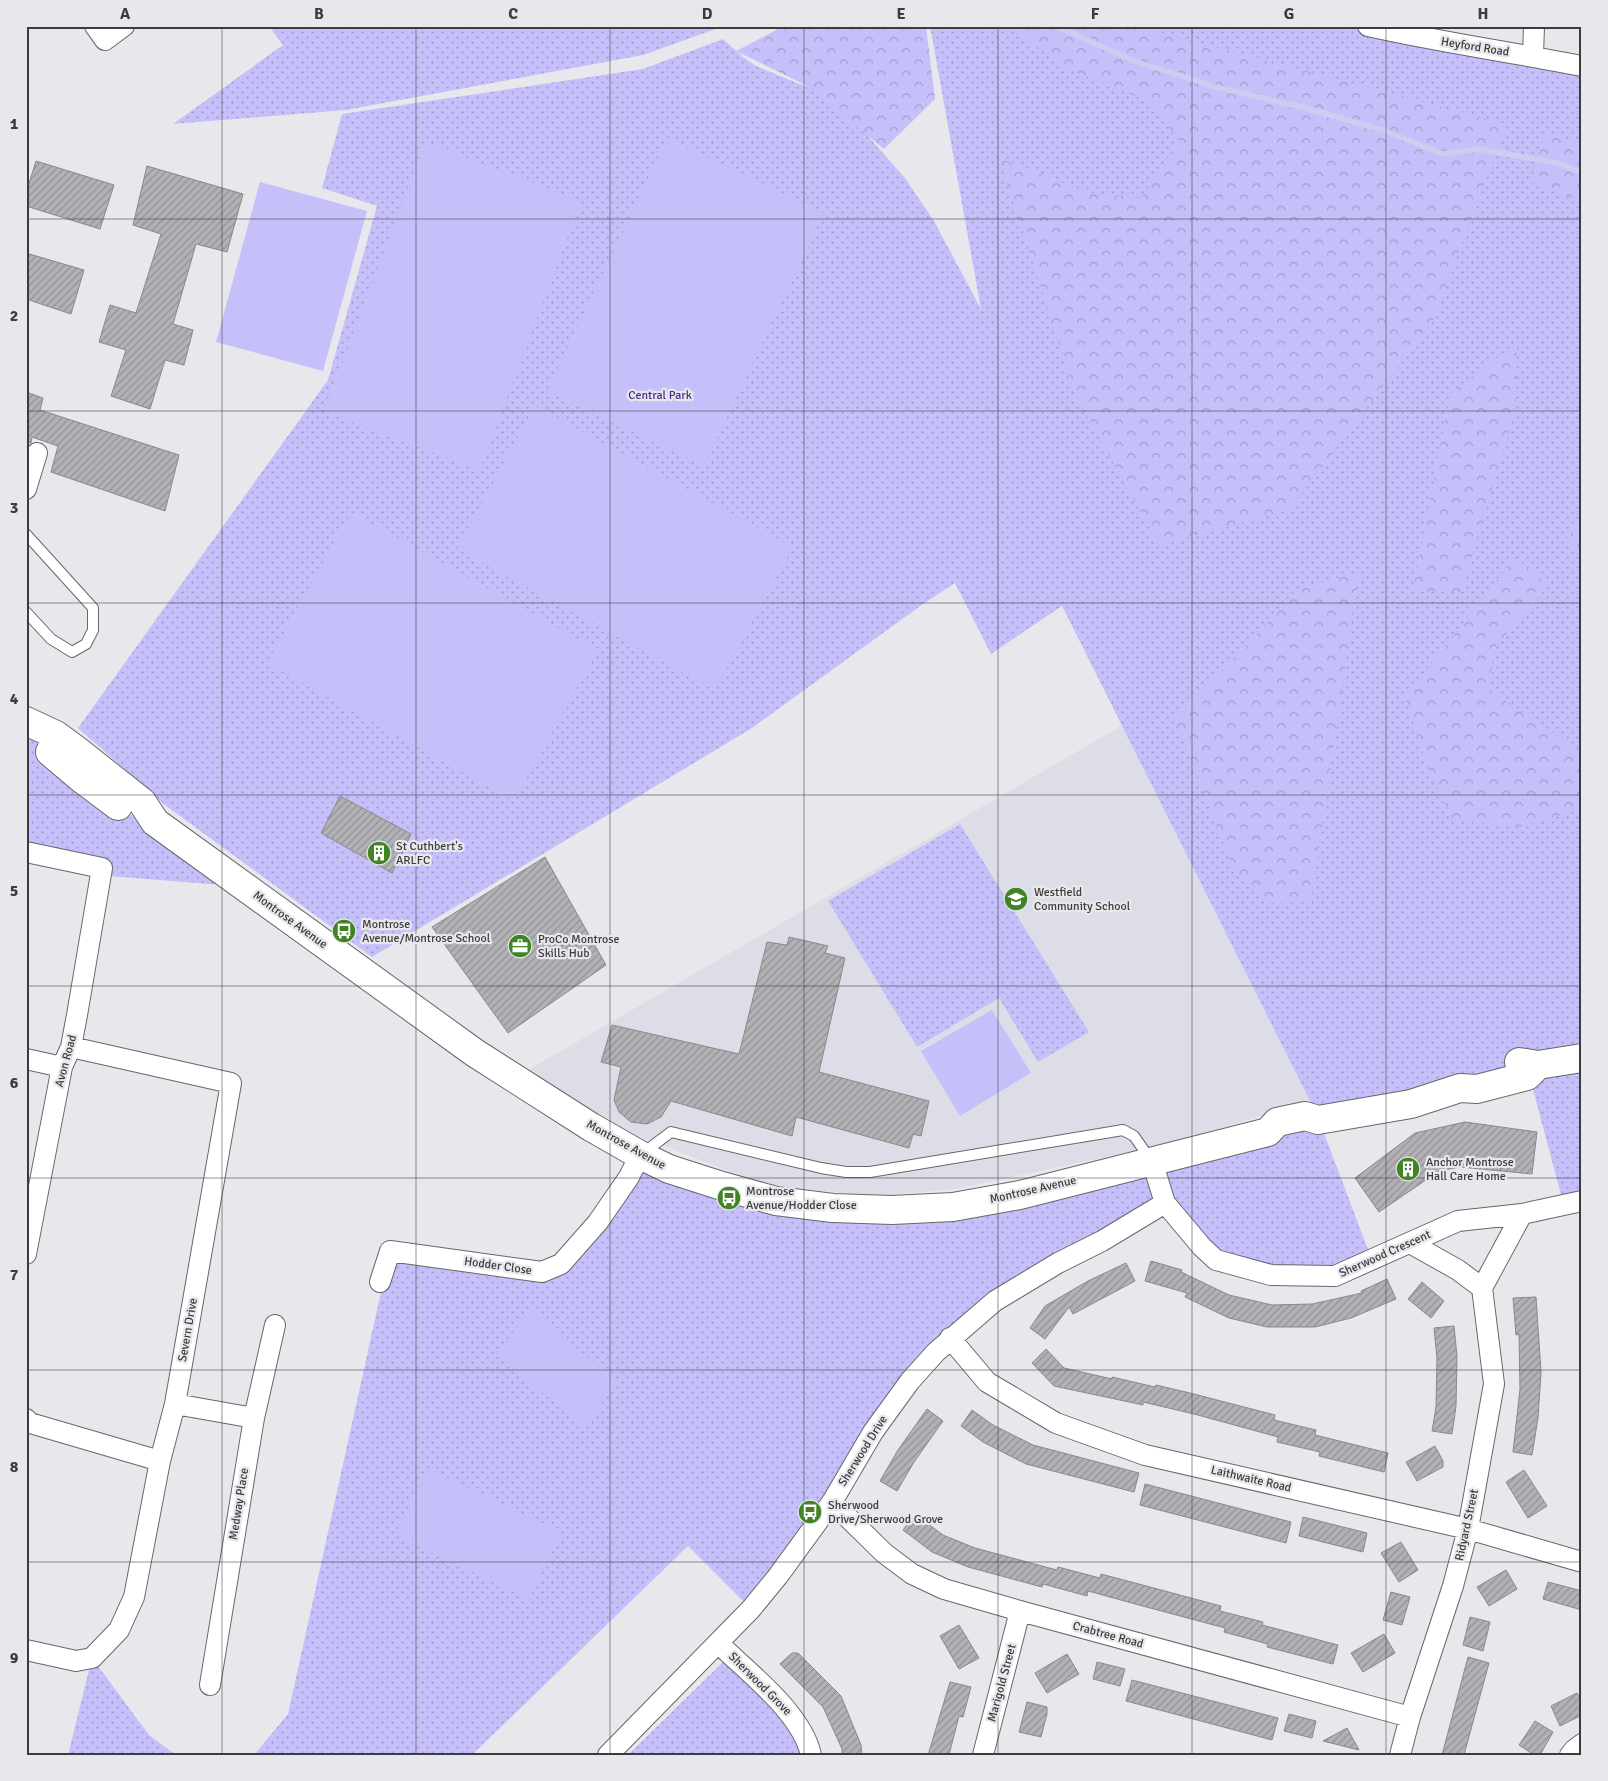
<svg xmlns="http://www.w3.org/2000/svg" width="1608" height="1781" font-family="Signika,sans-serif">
<defs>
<pattern id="grass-dots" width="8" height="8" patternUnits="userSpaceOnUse" patternTransform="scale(1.25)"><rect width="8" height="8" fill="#c5c0fa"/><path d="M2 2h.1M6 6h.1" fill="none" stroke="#a19dcc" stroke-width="1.8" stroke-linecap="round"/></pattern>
<pattern id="forest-crowns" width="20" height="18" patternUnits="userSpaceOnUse" patternTransform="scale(1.25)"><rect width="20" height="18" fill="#c5c0fa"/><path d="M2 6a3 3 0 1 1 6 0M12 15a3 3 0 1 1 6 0" fill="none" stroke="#a19dcc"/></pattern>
<pattern id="building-hatch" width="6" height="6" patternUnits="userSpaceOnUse" patternTransform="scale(1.25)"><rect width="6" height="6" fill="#b2b2b6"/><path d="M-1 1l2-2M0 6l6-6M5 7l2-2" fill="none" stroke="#929295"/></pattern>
</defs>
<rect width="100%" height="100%" fill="#e8e8ec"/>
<path fill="#dddde8" d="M1123,725L1310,1101L1175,1142L961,1188L883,1196L770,1187L636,1135L525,1072Z"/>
<path fill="url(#grass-dots)" d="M269,26H724L643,55L346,110L173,124L283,45Z
M930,26H1397L1582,63V1199L1564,1206L1527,1067L1319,1120L1372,1260L1292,1276L1202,1247L1165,1203L1058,1263L910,1381L751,1609L688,1546L472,1755H254L288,1714L390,1251L549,1269L640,1155L776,1201L953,1207L1319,1119L1062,606L991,654L955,583L923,604L752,728L372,957L165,805L78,728L328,380L377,206L322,188L342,114L643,69L723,39L743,57L756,66L812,89L859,126L905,178L934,221L981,309Z
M26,724L76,780L239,884H209L109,876L26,856Z
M960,824L1089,1032L1038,1062L999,998L917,1047L828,901Z
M92,1658L149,1735L176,1755H68Z
M724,1661L787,1723L802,1755H628Z"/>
<path fill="url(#forest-crowns)" d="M784,26H926L935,99L884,149L805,85L736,51Z
M1007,26H1136L1507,124L1433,321L1289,510L1159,545L1076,396L999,158L1087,192L1141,198L1179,141L1150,102L1070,70Z
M1545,131L1582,145V201L1531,183Z
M1517,343L1515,413L1461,592L1413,591L1450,394Z
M1582,521V556L1567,538Z
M1515,557L1549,585L1494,648L1490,690L1582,752V809L1518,827L1453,819L1427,766L1405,697Z
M1359,573L1311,902L1273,903L1234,870L1175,719L1301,588Z"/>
<path fill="#c5c0fa" d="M667,138L824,213L704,466L547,391Z
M425,142L581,201L480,470L324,412Z
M260,182L367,211L323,371L216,342Z
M535,406L793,547L715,690L457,549Z
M351,512L598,650L514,801L267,663Z
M992,1010L1031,1073L960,1116L921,1051Z
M530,1310L618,1383L583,1426L496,1355Z
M427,1468L561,1532L529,1599L395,1535Z"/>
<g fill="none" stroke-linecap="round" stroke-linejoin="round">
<path stroke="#ceccf0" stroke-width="5.5" d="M1056,26L1134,61L1219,88L1306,108L1385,131L1443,154L1478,149L1558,163L1582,173"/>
</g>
<path fill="url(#building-hatch)" stroke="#89898d" d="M36,161L114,185L100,229L26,206V193Z
M147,166L243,194L227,252L196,244L173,324L193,330L184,365L165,360L150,409L111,396L126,350L99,342L110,305L136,313L161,234L133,225Z
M26,253L84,270L71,314L26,299Z
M26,392L43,398L40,410L179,455L165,511L51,472L58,446L32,437L31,443H26Z
M340,796L411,834L392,873L321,833Z
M545,857L606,965L508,1033L432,927Z
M789,937L828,946L825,953L845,958L819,1072L929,1101L921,1136L913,1134L909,1148L796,1117L792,1136L671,1101L661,1117L647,1124L631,1122L619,1112L614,1100L621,1067L601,1062L612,1025L739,1054L767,942L787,945Z
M1465,1122L1537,1132L1532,1174L1460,1167L1439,1171L1379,1212L1355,1178L1415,1133Z
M1151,1261L1182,1270L1181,1272L1229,1295L1272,1305L1312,1304L1362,1293L1361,1291L1387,1279L1396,1299L1351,1318L1315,1327H1267L1229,1318L1185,1297L1187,1293L1145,1281Z
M1126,1263L1135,1281L1073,1314L1069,1307L1045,1339L1030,1328L1045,1306L1088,1281Z
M1422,1282L1444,1301L1431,1318L1408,1299Z
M1536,1297L1541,1372L1538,1418L1532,1455L1513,1452L1520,1389L1519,1334L1516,1335L1513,1298Z
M1454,1326L1457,1356L1456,1406L1452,1434L1432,1431L1436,1407L1437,1358L1434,1328Z
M1046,1349L1064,1368L1112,1379V1377L1155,1387L1156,1385L1190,1393L1275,1415L1274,1420L1316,1430L1315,1435L1388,1453L1384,1472L1319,1456L1320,1452L1277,1442L1278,1437L1194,1414L1143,1402V1405L1054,1386L1032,1363Z
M927,1409L943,1421L914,1462L897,1491L880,1481L898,1450Z
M972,1410L993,1425L1033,1445L1139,1473L1134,1492L1026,1464L983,1442L961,1426Z
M1435,1446L1443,1461V1467L1417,1481L1406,1462Z
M1524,1470L1547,1506L1528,1518L1506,1482Z
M1145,1484L1291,1522L1286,1543L1140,1505Z
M915,1514L943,1535L975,1548L1057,1570L1058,1567L1100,1578L1101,1574L1135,1583L1221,1606L1220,1611L1263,1622L1262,1625L1338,1645L1333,1664L1267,1647L1268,1644L1224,1632L1225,1628L1139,1605L1088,1591L1087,1596L1043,1584L1042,1587L968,1567L932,1552L903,1530Z
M1303,1517L1367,1533L1363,1552L1299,1536Z
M1401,1542L1418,1570L1399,1582L1381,1553Z
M1506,1570L1517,1589L1489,1606L1477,1587Z
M1548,1582L1582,1591V1610L1543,1599Z
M1391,1592L1410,1597L1402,1625L1383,1620Z
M1470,1617L1490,1622L1483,1651L1463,1645Z
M959,1625L979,1658L959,1669L940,1636Z
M1384,1634L1395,1653L1363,1672L1351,1653Z
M792,1653H798L841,1696L861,1745L862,1755H842V1749L823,1707L780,1664Z
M1067,1654L1079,1674L1047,1693L1035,1673Z
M1468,1657L1489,1663L1477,1707L1464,1755H1442Z
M1097,1662L1125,1669L1120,1686L1093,1679Z
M1132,1680L1278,1718L1272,1740L1126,1701Z
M950,1682L971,1687L963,1717L959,1716L949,1755H928Z
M1577,1693L1582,1703V1715L1560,1726L1551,1706Z
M1027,1702L1047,1707V1714L1041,1737L1019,1732Z
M1289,1714L1316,1721L1312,1738L1284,1731Z
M1535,1721L1553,1732L1540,1755H1534L1519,1745Z
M1347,1728L1359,1750L1323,1741Z"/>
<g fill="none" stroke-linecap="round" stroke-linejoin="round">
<g stroke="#67676b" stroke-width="12">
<path id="lane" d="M26,534L93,608V630L86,644L72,652L51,639L26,612
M643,1153L671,1132L821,1168L846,1172H870L1123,1130L1134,1136L1150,1159"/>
</g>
<g stroke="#67676b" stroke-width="22">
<path id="street" d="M95,26L105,40L124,26
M1368,26C1439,42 1511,52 1582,66
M1533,56L1534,26
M26,489L37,453
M26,852L102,868L77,1015L71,1047L62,1067L26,1254
M26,1059L62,1067
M1152,1161L1165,1203L1202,1247L1216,1260L1271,1275L1335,1276L1458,1221L1522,1214L1582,1201
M380,1282L390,1251L542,1272L561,1264L598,1222L629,1177L640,1155
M1482,1288L1522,1214
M950,1338L987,1382L1056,1423L1145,1455L1468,1529L1582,1562
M175,1404L254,1418
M26,1419L30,1423L160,1461
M832,1502L884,1553L912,1574L944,1589L1020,1611L1410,1717
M718,1643C749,1673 802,1713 811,1755
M26,1650L76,1661L92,1658L119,1630L134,1597L160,1461L175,1404L231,1083L71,1047
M210,1685L254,1418L275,1325
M608,1755L751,1609L778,1576L832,1502L873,1432L910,1381L936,1352L995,1301L1058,1263L1102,1241L1165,1203
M983,1755L1020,1611
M1400,1755L1410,1717L1453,1586L1468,1529L1494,1384L1482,1288L1458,1270L1410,1243
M1570,1755L1574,1750L1582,1744"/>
</g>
<g stroke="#67676b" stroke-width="30">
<path id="secondary" d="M26,721L56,735L75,749L142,802L155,822L475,1053L591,1127L640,1155L669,1169L722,1186L776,1201L833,1208L892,1210L953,1207L1020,1195L1268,1132L1277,1122L1305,1116L1318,1120L1411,1104L1460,1088L1477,1089L1527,1076L1538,1065
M50,752L82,779L118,806
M1519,1062L1538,1065L1582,1058"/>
</g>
<use href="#lane" stroke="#fff" stroke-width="10"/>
<use href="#street" stroke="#fff" stroke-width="20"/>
<use href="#secondary" stroke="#fff" stroke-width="28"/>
</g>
<path fill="none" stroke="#3c3c3e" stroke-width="1" stroke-opacity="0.55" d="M222,26V1755M416,26V1755M610,26V1755M804,26V1755M998,26V1755M1192,26V1755M1386,26V1755M26,219H1582M26,411H1582M26,603H1582M26,795H1582M26,986H1582M26,1178H1582M26,1370H1582M26,1562H1582"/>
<defs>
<g id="building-disc" transform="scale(1.25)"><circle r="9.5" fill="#418325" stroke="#e8e8ec"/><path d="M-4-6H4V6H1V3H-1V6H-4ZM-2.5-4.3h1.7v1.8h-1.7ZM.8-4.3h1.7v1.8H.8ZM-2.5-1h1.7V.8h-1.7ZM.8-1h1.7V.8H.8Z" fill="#fff"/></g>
<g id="school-disc" transform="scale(1.25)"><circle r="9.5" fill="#418325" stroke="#e8e8ec"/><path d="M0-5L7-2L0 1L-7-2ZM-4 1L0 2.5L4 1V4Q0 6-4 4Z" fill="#fff"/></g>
<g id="bus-disc" transform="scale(1.25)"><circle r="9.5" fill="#418325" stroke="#e8e8ec"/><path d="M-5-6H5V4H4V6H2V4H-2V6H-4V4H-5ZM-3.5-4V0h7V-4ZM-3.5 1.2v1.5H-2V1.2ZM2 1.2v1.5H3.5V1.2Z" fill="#fff"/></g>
<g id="office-disc" transform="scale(1.25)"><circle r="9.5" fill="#418325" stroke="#e8e8ec"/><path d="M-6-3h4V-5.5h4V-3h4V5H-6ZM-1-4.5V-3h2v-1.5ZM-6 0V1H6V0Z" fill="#fff"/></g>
</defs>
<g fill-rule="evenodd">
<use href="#building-disc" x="379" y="853"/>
<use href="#school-disc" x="1016" y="899"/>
<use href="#bus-disc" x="344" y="931"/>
<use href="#office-disc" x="520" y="946"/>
<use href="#building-disc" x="1408" y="1169"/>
<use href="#bus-disc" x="729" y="1198"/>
<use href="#bus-disc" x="810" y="1512"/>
</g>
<g text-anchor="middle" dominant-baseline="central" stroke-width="4.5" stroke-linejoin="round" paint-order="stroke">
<g font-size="12" fill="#3c3c3e" stroke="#e8e8ec">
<text transform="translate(1475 47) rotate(9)">Heyford Road</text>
<text transform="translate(290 920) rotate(36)">Montrose Avenue</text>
<text transform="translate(66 1061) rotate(-75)">Avon Road</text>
<text transform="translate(626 1145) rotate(29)">Montrose Avenue</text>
<text transform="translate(1033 1190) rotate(-13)">Montrose Avenue</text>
<text transform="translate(1385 1254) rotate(-24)">Sherwood Crescent</text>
<text transform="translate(498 1266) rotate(8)">Hodder Close</text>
<text transform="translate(188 1330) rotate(-80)">Severn Drive</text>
<text transform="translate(863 1451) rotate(-58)">Sherwood Drive</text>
<text transform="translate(1251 1479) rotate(13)">Laithwaite Road</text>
<text transform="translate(239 1504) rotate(-81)">Medway Place</text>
<text transform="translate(1467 1525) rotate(-78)">Ridyard Street</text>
<text transform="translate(1108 1635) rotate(15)">Crabtree Road</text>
<text transform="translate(1002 1683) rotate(-75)">Marigold Street</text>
<text transform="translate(760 1684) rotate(45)">Sherwood Grove</text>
</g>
<g font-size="12" fill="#442c90" stroke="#e8e8ec">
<text x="660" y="395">Central Park</text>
</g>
<g font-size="12" fill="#3c3c3e" stroke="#e8e8ec" text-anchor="start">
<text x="396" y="846">St Cuthbert's<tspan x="396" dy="14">ARLFC</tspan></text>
<text x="1034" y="892">Westfield<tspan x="1034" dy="14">Community School</tspan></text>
<text x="362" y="924">Montrose<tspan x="362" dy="14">Avenue/Montrose School</tspan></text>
<text x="538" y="939">ProCo Montrose<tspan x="538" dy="14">Skills Hub</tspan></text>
<text x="1426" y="1162">Anchor Montrose<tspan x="1426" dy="14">Hall Care Home</tspan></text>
<text x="746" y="1191">Montrose<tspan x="746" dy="14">Avenue/Hodder Close</tspan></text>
<text x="828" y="1505">Sherwood<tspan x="828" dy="14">Drive/Sherwood Grove</tspan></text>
</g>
</g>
<rect width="1608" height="1781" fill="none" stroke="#e8e8ec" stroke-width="55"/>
<rect x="28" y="28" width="1552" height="1726" fill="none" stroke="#3c3c3e" stroke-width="2"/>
<g font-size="16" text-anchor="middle" font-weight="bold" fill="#3c3c3e">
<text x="125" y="19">A</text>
<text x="319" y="19">B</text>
<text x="513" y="19">C</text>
<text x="707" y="19">D</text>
<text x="901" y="19">E</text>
<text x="1095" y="19">F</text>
<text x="1289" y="19">G</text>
<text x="1483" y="19">H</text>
<text x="14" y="129">1</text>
<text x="14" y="321">2</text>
<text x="14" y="513">3</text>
<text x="14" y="704">4</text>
<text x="14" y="896">5</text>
<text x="14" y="1088">6</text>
<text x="14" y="1280">7</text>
<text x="14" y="1472">8</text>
<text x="14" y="1663">9</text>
</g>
</svg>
